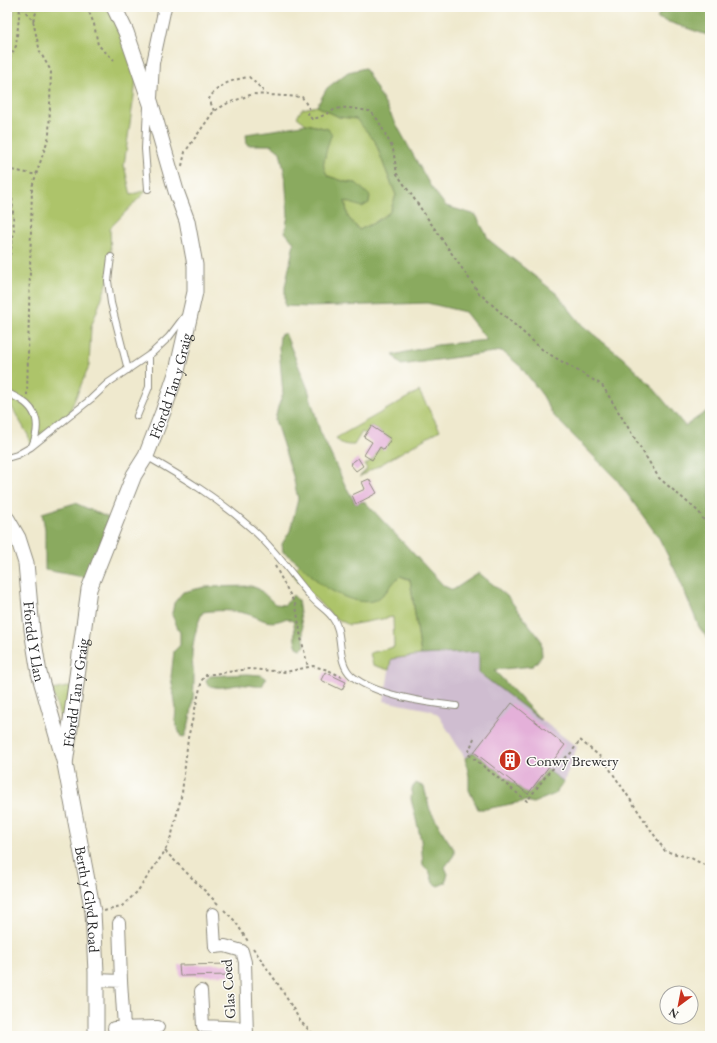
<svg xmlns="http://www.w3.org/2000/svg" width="717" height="1043" font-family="'EB Garamond',serif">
<rect width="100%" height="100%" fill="#fdfcf7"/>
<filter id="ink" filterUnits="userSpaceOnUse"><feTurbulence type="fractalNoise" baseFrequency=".025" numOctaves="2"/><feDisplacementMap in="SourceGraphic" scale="8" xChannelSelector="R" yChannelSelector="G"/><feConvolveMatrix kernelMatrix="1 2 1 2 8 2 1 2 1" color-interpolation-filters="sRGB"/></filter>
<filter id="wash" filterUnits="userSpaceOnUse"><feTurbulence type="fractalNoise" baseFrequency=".012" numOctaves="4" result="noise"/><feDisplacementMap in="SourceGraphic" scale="16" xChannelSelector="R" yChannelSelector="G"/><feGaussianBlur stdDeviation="0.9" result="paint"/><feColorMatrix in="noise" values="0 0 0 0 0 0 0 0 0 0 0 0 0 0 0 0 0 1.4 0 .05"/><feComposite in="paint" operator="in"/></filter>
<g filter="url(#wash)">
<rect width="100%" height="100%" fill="#efe9ce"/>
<path fill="#cfbdd0" d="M479,652L480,673L577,747L564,782L549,772L468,755L465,758L439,716L430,710L384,701L391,659L421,655Z"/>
<path fill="#adc46a" stroke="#6c784a" d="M14,7H114L138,68L124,165L131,195L148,189L110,228L111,257L108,281L91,327L89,366L67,418L31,447L28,435L7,399V19L14,14Z
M317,106L339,117L356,118L375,141L385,168L396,195L390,212L374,223L359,230L348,217L345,201L356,183L346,182L328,176C320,164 324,164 326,152C328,144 328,136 328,129L306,124L297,117L302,109Z
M419,391L440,430L359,477L367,469L365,465L372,460L380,447L384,449L391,439L371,426L366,434L362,432L354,445C346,445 341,445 336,438Z
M300,564L320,583L387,591L393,582L400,576L410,580L421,655L391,659L389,670L373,665L370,653L394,647L393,617L349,625L332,616L291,573Z
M72,686L64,729L52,690Z"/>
<path fill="#8aaa5e" stroke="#5a6a44" d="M662,7H710V36L657,18Z
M365,68L431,187L446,206L476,215L489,240L557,294L582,325L624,359L650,384L685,426L710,409V642L699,627L679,578L659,538L617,480L553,415L543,396L521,367L502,351L401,365L393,355L437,345L487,340L465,312L427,303L310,307L285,306V287L294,243L285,232L288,215L285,175L280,152L271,145H247L246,134L280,129L306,124L328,129L332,134C329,140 328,145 326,152C324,163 321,165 328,176L346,182L356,183L370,196L369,203L362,207L345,201L348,217L359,230L374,223L390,212L396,195L385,168L375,141L356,119L339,117L317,106L327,88L348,72Z
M285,333L308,389L320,431L345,485L356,504L362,501L367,504L444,586L453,590L479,573L507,596L541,640L542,656L533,666L494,670L541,720L479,673V652L421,655L410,579L400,576C392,583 387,592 379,598C363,609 334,593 321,584C314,578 308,571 300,565C295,560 289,556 283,552L282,544L290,531L298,499L293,476L275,420L278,407L283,394L279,347L280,335Z
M75,503L109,518L89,578L45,570V529L42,513Z
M251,586L259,589L275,604L285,605L293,595L298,600L305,646L301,649L297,647L295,641L294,622L287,618C266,627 264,618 244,613C231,610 217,610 203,612C197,622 193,642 192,654C192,661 193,669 194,676C194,694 192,721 184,738L181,737L175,721L176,709L171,677L174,651L180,645V633L172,615L174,603L183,592L205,587Z
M247,674L261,675L266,679L262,686C255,687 252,685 246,685C233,683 219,692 207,684L206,680L210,676Z
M474,752L528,794L546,769L564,782L555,794L533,803L526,801L486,809H478L469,790V776L465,758Z
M416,783L424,787L430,810L445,836L454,849V855L445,867L448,874L445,883L438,886L433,883L430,873L423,865L421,840L411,799L412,788Z"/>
<g id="blocks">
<path fill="#e4b0d9" d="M371,426L391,439L384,450L380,447L372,460L364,455L372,442L364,437Z
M358,458L363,466L356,471L350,464Z
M369,479L377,493L356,504L352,495L365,489L362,482Z
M325,672L346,682L342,690L321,680Z
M512,703L565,745L528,794L474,752Z
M231,964V975L180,976L179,965Z"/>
</g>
</g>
<g filter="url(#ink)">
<use href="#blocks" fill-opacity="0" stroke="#8d8a7c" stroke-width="1"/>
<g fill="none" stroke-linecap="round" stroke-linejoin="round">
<g stroke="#8d8a7c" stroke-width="8">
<path id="service" d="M147,107L145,149L148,189
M111,257L108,281L111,303L128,370
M7,392C11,395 16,397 21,400C39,411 40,428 32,446
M137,416L149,387V355
M146,456C183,477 219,499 251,528C274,548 292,575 312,598C318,605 327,610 332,617C345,633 335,661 352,676C374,695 427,703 456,706
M7,458L17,455L31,447L91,399L108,383L152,353L169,337L184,317"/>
</g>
<g stroke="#8d8a7c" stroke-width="14">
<path id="minor" d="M151,98L153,63L165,7
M213,914L215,947L225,946L242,951L245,962L247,1036
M119,923L121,981L124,1027
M96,980L121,981
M201,991L203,1026L246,1028
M114,1028L158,1027"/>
</g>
<g stroke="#8d8a7c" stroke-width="17">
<g id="tertiary">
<path id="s1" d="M7,519L18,538L26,563L32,630L39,673L65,764L93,912L96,972V1036"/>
<path id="s2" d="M65,764L89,589L134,475L146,456L163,412L177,371L195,292V265L187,221L176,191L151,104L126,32L114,7"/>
</g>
</g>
<path stroke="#8d8a7c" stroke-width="2" stroke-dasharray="3 3" stroke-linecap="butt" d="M22,7L33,21L40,52L51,71L49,136L32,187L27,395
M87,7L94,24L98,45L114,60
M33,21L38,7
M7,64L16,46L20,7
M214,111L209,99C218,84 232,80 249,77L263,90L262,95
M182,166L185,152L214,111L228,103L253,94L302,97L310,110L308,113L309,116L312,119C322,118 330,110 341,108C350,107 361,110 370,111L378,120L393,149L397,174L479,293L544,351L602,385L659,478L699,512L710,531
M7,169L37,175
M7,188L12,196L14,231L9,261V284L7,290
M275,566L296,606L301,638L308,667
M474,738L468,754L527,801L549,772L571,753L580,740L603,759L665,851L691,858L710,868
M165,851L218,904
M224,910L235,921L249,943
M104,911L121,907L137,892L165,851L172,834L182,793L188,738L202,680L206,675L249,669L286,672L313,666L328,670L342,677
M253,948L280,987L301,1022L315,1036"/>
<use href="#service" stroke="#fff" stroke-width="6"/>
<use href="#minor" stroke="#fff" stroke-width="12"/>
<use href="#tertiary" stroke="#fff" stroke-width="15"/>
</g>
</g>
<defs>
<g id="building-disc" transform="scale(1.15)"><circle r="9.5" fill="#c8321e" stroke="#fdfcf7"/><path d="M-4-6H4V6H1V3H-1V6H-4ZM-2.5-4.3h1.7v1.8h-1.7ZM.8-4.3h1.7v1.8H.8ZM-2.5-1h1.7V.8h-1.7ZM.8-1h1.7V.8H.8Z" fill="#fff"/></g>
</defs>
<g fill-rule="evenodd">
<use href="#building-disc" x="510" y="760"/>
</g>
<g text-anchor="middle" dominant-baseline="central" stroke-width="3" stroke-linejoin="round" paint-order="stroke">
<g font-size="15" fill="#2b2b2b" stroke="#fdfcf7">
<text stroke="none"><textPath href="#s2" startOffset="396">Ffordd Tan y Graig</textPath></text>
<text stroke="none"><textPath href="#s1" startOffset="127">Ffordd Y Llan</textPath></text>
<text stroke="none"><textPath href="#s2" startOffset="72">Ffordd Tan y Graig</textPath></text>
<text stroke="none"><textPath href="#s1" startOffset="391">Berth y Glyd Road</textPath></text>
<text transform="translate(228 989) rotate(-94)">Glas Coed</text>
</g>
<g font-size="15" fill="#2b2b2b" stroke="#fdfcf7" text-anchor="start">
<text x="526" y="760">Conwy Brewery</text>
</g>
</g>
<rect width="717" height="1043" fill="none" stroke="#fdfcf7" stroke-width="24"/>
<g transform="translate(679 1005) rotate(212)"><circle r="19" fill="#fdfcf7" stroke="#a9a8a5"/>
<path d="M0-3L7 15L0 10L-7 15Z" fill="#c8321e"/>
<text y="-6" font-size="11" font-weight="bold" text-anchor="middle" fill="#2b2b2b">N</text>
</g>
</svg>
